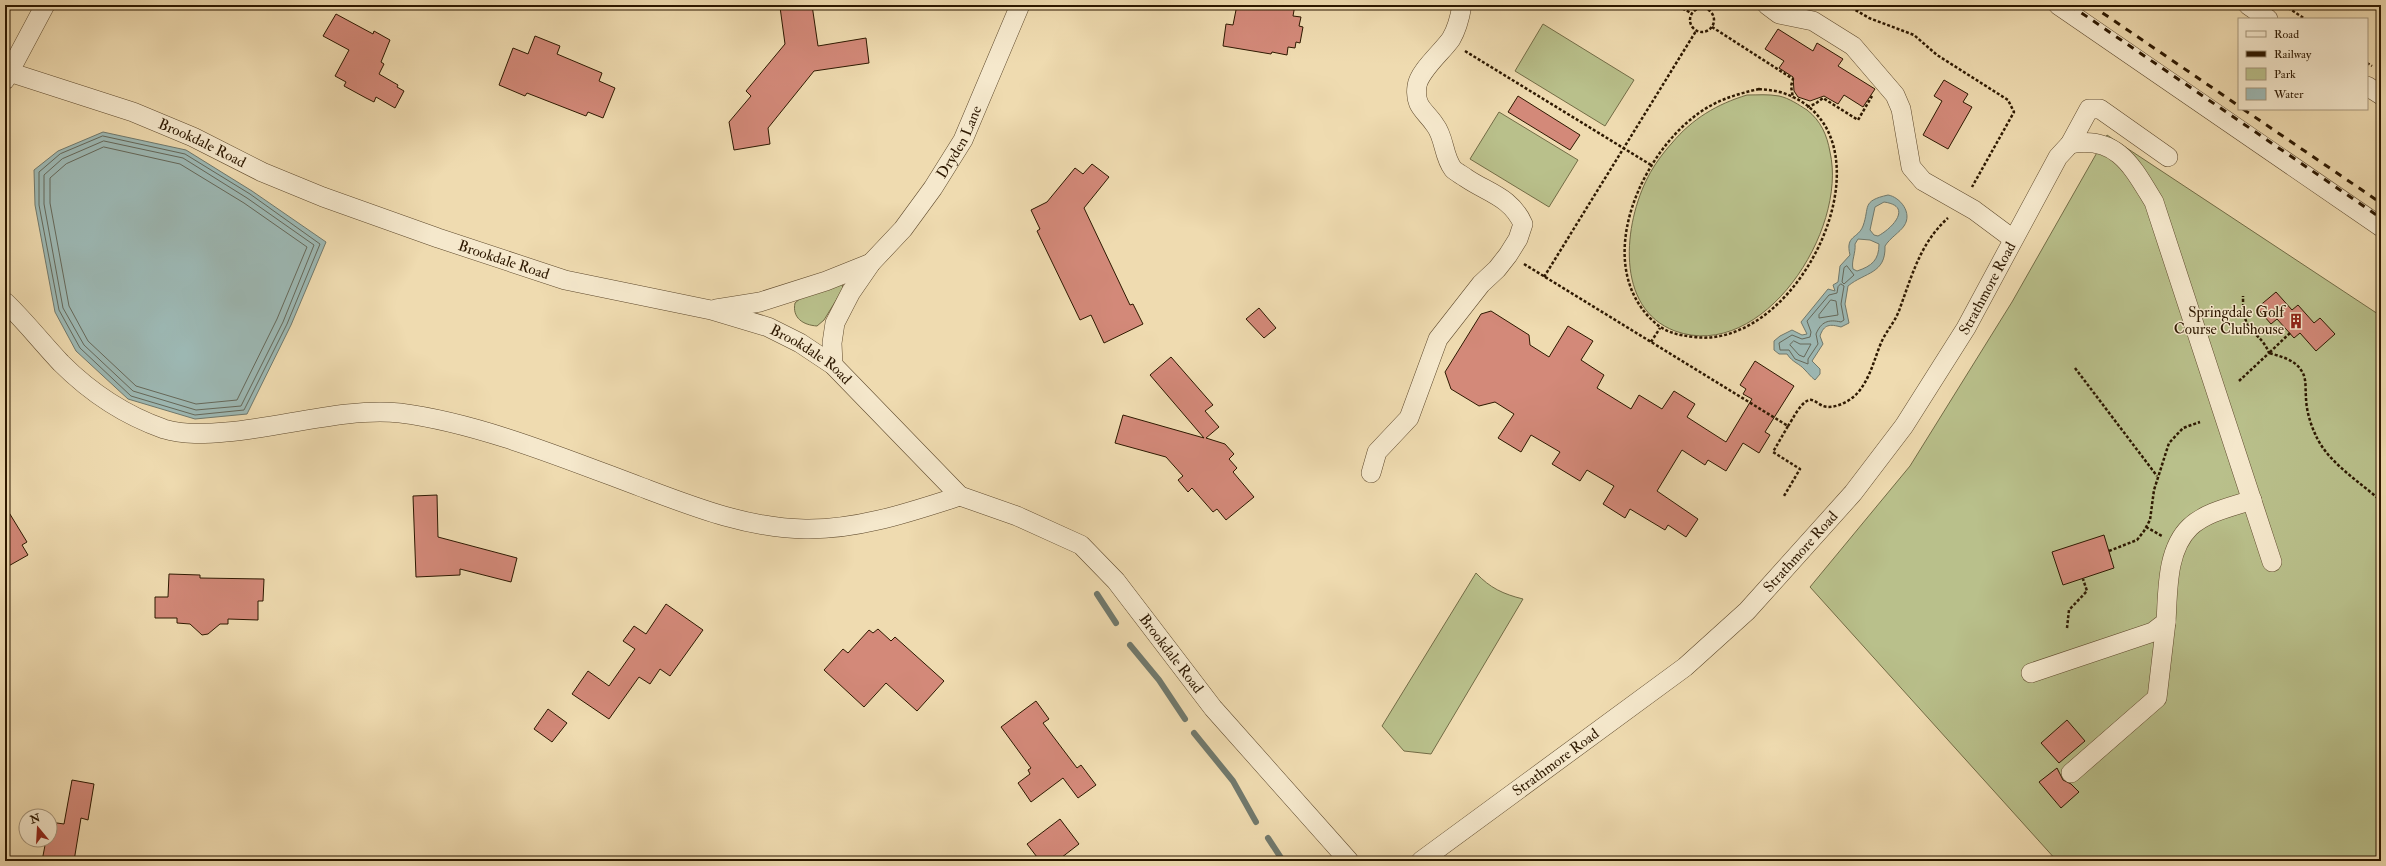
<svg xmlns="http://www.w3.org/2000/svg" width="2386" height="866" font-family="'IM FELL Double Pica',serif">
<rect width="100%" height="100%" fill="#efdbb0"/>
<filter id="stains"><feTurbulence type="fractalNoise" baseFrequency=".005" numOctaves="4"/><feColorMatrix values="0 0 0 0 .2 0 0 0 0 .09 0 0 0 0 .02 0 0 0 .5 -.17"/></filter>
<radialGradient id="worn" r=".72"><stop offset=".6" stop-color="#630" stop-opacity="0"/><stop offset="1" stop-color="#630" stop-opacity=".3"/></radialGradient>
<path fill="#b9c08b" stroke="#736c46" d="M1543,24L1634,80L1605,126L1515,71Z
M1747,95C1758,95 1768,94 1779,96C1789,98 1799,105 1807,110C1821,121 1827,135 1830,152C1848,230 1763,363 1675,331C1614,308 1624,223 1648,177C1654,165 1663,153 1672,143C1692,119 1717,104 1747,95Z
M1499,112L1578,160L1549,207L1470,159Z
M2107,135L2381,316V861H2057L1810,587L1910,466L2012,302Z
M842,283L843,289L824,320L817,326C803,325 792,318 795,303L802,297Z
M1476,573C1490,588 1503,594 1523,599L1431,754L1404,751L1382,726Z"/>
<path fill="#9db9b5" stroke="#70796d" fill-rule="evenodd" d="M103,132L186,150L252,191L326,242L291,325L247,414L195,419L128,399L76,351L55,312L35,205L34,170L58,151Z
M1888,195C1900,197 1913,213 1904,226C1900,232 1890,238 1885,246C1886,274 1865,272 1848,286L1845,304L1849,323L1841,327C1830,324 1824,324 1820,336L1823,344L1812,361L1820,369V374L1815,380C1810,376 1809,374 1805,370C1799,363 1793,363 1787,354H1779L1774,350V341L1780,336L1792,330L1802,335L1807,334L1801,322L1828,289L1835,291L1833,285L1838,282L1840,266L1850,255C1845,235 1858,239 1863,226C1870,207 1861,201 1888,195ZM1884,202C1913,206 1893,228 1878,236L1874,235L1870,230L1875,207ZM1858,239L1870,240L1879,244C1879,260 1872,266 1857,271L1853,269C1851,261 1856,253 1855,244Z"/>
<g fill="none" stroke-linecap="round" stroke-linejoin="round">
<path stroke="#65685a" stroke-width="1" d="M103,136L185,154L250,194L320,244L287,324L244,410L195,415L131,396L80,348L59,310L39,205V172L60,154Z
M104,141L183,158L247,198L314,245L283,322L241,406L196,410L133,391L84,345L63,308L44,204V175L62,159Z
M104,147L180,164L244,203L307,247L277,319L237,400L196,404L136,386L88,341L69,306L50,203V178L66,164Z
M1847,266L1854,275L1844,284L1842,282L1844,268Z
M1841,284L1844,286L1841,304L1844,320L1841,322C1828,319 1821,322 1816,334L1818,344L1808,359V364L1795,359L1789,350H1780L1779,343L1792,335L1802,339L1810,337L1811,332L1807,321L1829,295L1837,293L1838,287Z
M1831,300L1836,301L1838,315L1819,318V315Z
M1794,341L1800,344H1811L1804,357L1799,355L1790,345Z"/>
<path stroke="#70796d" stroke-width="6" d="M1097,594L1116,623
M1130,645L1159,680L1185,719
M1194,733L1233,781L1256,822
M1268,838L1283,861"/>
</g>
<path fill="#d38979" stroke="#2d1800" d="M797,5H812L818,46L866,38L869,63L814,71L768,128L770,144L734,150L729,122L751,96L746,91L785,44L780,7Z
M1237,5H1295L1293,16L1301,17L1299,26L1303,27L1300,43L1296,42L1295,48L1288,47L1287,55L1272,52L1271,54L1223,46L1226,24L1233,25Z
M336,14L373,34L374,31L390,40L381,62L384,64L379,74L398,85L397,87L404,91L395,108L376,97L374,102L366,98L344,86L346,82L335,76L349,50L323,36Z
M1778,29L1813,51L1817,43L1843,59L1838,66L1875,89L1863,107L1844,95L1838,104L1824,96L1810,101L1798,97L1794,91L1793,77L1779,68L1784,61L1765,49Z
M535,36L560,46L557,54L602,73L599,81L615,88L603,118L588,112L586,116L527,93L525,96L499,85L513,48L528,54Z
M1944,80L1968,94L1963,102L1972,107L1948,149L1923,135L1942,101L1934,96Z
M1518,96L1580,135L1570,150L1508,112Z
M1092,164L1109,177L1084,208L1130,305L1133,304L1143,324L1104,343L1091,315L1080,320L1037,231L1040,229L1031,210L1047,202L1075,168L1083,174Z
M2276,292L2292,310L2298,305L2314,323L2320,318L2335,334L2316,351L2300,333L2294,338L2277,319L2271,324L2257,308Z
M1259,308L1276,328L1264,338L1246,319Z
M1491,311L1529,335L1530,345L1549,357L1568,326L1593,341L1581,360L1604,375L1597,388L1631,409L1639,395L1662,409L1674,391L1695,404L1687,417L1726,442L1752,399L1743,394L1746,389L1740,385L1755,361L1794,386L1765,432L1770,435L1759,453L1743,443L1726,471L1708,460L1705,465L1682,450L1657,491L1698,519L1686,537L1668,525L1665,530L1630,509L1625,518L1603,504L1614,486L1587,470L1580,481L1552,464L1560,452L1531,435L1521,452L1498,438L1514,414L1495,402L1479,406L1451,389L1445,372L1481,314Z
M1171,357L1213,405L1205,411L1219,427L1206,438L1225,444L1234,454L1229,459L1237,468L1233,472L1254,497L1226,520L1217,509L1213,512L1192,488L1188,492L1178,480L1183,476L1166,457L1115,443L1123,415L1204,438L1150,375Z
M437,495L438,537L517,558L511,582L460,569V575L416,577L413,496Z
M5,506L27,542L22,545L28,555L5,568Z
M2104,535L2114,568L2063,585L2052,552Z
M169,574L200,575V578L264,579L263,601H258V620L228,619V624H220L208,634L202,635L190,624L177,623V618H155V597H168Z
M666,604L703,630L670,676L660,669L650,684L639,677L609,719L572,694L588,671L609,686L635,649L623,641L634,626L646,634Z
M878,629L891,641L895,637L944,681L917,711L886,683L864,707L824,670L843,649L848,653L869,630L873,633Z
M1036,701L1049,719L1043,723L1077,768L1081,765L1096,785L1078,798L1063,778L1031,802L1018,783L1030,774L1028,770L1031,768L1001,727Z
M548,709L567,723L552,742L534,729Z
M2067,720L2085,741L2059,763L2041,743Z
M2057,768L2063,780L2071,784L2079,792L2061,808L2039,782Z
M72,780L94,784L88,820L81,818L74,861H42L46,840H50V822L64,824Z
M1060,819L1079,844L1057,861H1040L1027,844Z"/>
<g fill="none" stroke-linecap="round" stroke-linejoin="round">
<g stroke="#5e492c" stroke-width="20">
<g id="minor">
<path d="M1767,5L1779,14L1813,21L1853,46L1895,95L1901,109L1911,167L1923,181L1974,210L2013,239"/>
<path d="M2058,5L2381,227"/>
<path d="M2248,5L2268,19"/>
<path id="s1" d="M9,72L133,112L193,137L262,172L323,197L438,238L565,280L711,310L768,327L800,343L833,365L960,496L1017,516L1081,545L1116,581L1213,708L1349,861"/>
<path d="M5,80L45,5"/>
<path d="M2367,86L2381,95"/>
<path d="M2070,144C2118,135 2133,168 2154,202L2272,562"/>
<path d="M5,302C25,321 42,343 61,363C91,393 124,415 164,429C184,435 205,434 226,432C280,428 347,407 400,413C479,423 566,459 641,487C694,507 747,528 805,529C858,530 910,512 960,496"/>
<path d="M716,309L760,302L826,281L871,263"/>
<path id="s2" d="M833,365L832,343L835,323L851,292L871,263L903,229L933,188L963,140L1020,5"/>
<path d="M1371,473L1377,452L1409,418L1438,339L1481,284L1497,269L1508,255L1518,239L1523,224C1511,197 1488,193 1466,178C1462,175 1456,172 1453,169C1443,156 1445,138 1435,125C1425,110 1414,107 1417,86C1419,71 1442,52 1451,39C1457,29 1460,17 1462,5"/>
<path d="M2031,673L2153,632L2166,622C2168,592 2166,550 2190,527C2206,512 2231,507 2252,500"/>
<path d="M2071,773L2157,698L2166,622"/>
<path id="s3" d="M1421,861L1685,667L1747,611L1853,493L1904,426L1966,328L2058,157L2070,144L2089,109H2100L2168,157"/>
</g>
</g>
<path stroke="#2d1800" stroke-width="2.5" stroke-dasharray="3 2" stroke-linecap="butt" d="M1847,5L1869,18L1914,35L1937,55L2008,100L2014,112L1972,187
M2284,5L2305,19
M1678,6L1691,13
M1690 20a12 12 0 1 1 24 0a12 12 0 1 1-24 0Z
M1708,10L1711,5
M1712,27L1793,79L1791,86L1793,98
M1465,51L1651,165
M2367,63L2372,66
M1759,89C1766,90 1773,90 1780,92C1903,129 1804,351 1694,337C1677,335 1664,332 1652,320C1592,262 1641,154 1699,113C1717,100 1737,94 1759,89Z
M1807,107L1815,104L1823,98L1858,120L1872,96
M1524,264L1788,426L1773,452L1800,469L1784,496
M1544,277L1696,31
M2290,333L2269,353C2280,356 2295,360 2301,370C2307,378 2305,388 2306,397C2306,410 2311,426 2317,438C2330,464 2360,482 2381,501
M1651,342L1660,328
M2075,368L2157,476
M2239,381L2269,353C2263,338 2255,336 2248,325C2243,317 2243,304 2243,296
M1788,426C1793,419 1800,403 1809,400C1814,399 1818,404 1823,406C1835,410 1853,400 1860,390C1871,375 1874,360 1881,343C1886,331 1896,321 1900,308C1912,275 1921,242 1948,218
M2146,527L2162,536
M2109,551L2137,540L2144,531L2150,520L2154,490L2169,443L2183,428L2200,422
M2067,628L2069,610L2087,591L2083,579"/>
<use href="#minor" stroke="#f5e8cc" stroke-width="19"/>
<path stroke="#2d1800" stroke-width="3" stroke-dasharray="7 7" stroke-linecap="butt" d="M2070,5L2381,218
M2091,5L2239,106
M2243,109L2381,203"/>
</g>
<defs>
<g id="building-bare" transform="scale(1.2)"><path d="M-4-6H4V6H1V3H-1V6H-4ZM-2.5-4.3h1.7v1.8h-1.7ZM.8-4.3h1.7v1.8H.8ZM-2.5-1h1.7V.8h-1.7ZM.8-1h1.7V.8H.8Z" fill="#8f2418" stroke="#f5e8cc" stroke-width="2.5" paint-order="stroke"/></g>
</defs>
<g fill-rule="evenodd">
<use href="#building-bare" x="2296" y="321"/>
</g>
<g text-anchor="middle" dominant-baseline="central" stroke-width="3" stroke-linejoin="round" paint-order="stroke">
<g font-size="15" fill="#2d1800" stroke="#f5e8cc">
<text stroke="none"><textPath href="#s2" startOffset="263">Dryden Lane</textPath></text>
<text stroke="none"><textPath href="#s1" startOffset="206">Brookdale Road</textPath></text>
<text stroke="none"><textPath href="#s1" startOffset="530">Brookdale Road</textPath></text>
<text stroke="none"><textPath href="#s3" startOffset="815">Strathmore Road</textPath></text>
<text stroke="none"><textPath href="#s1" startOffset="854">Brookdale Road</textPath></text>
<text stroke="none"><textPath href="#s3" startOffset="491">Strathmore Road</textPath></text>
<text stroke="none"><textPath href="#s1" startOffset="1333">Brookdale Road</textPath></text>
<text stroke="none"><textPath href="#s3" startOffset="167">Strathmore Road</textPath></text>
</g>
<g font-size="15" fill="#2d1800" stroke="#f5e8cc" text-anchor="end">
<text x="2284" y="312">Springdale Golf<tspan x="2284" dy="17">Course Clubhouse</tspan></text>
</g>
</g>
<rect width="2386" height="866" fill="none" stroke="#efdbb0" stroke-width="20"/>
<rect x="6" y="6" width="2374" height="854" fill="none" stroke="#2d1800" stroke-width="2"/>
<rect x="10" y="10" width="2366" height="846" fill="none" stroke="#2d1800"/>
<rect x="2238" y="18" width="130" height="92" fill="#f5e8cc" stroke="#a5957a"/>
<rect x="2246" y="31" width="20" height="6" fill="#f5e8cc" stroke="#a5957a"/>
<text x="2274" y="38" font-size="12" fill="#2d1800">Road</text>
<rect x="2246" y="51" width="20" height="6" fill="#2d1800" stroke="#a5957a"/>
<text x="2274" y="58" font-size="12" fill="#2d1800">Railway</text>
<rect x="2246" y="68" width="20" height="12" fill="#b9c08b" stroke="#a5957a"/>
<text x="2274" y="78" font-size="12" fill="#2d1800">Park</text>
<rect x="2246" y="88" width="20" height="12" fill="#9db9b5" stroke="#a5957a"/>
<text x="2274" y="98" font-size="12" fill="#2d1800">Water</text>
<g transform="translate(38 828) rotate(342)"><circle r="19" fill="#f5e8cc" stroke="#a5957a"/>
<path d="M0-3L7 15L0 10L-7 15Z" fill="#8f2418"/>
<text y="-6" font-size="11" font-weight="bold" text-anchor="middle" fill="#2d1800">N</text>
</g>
<rect width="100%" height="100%" filter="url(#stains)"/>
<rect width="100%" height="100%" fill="url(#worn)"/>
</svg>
